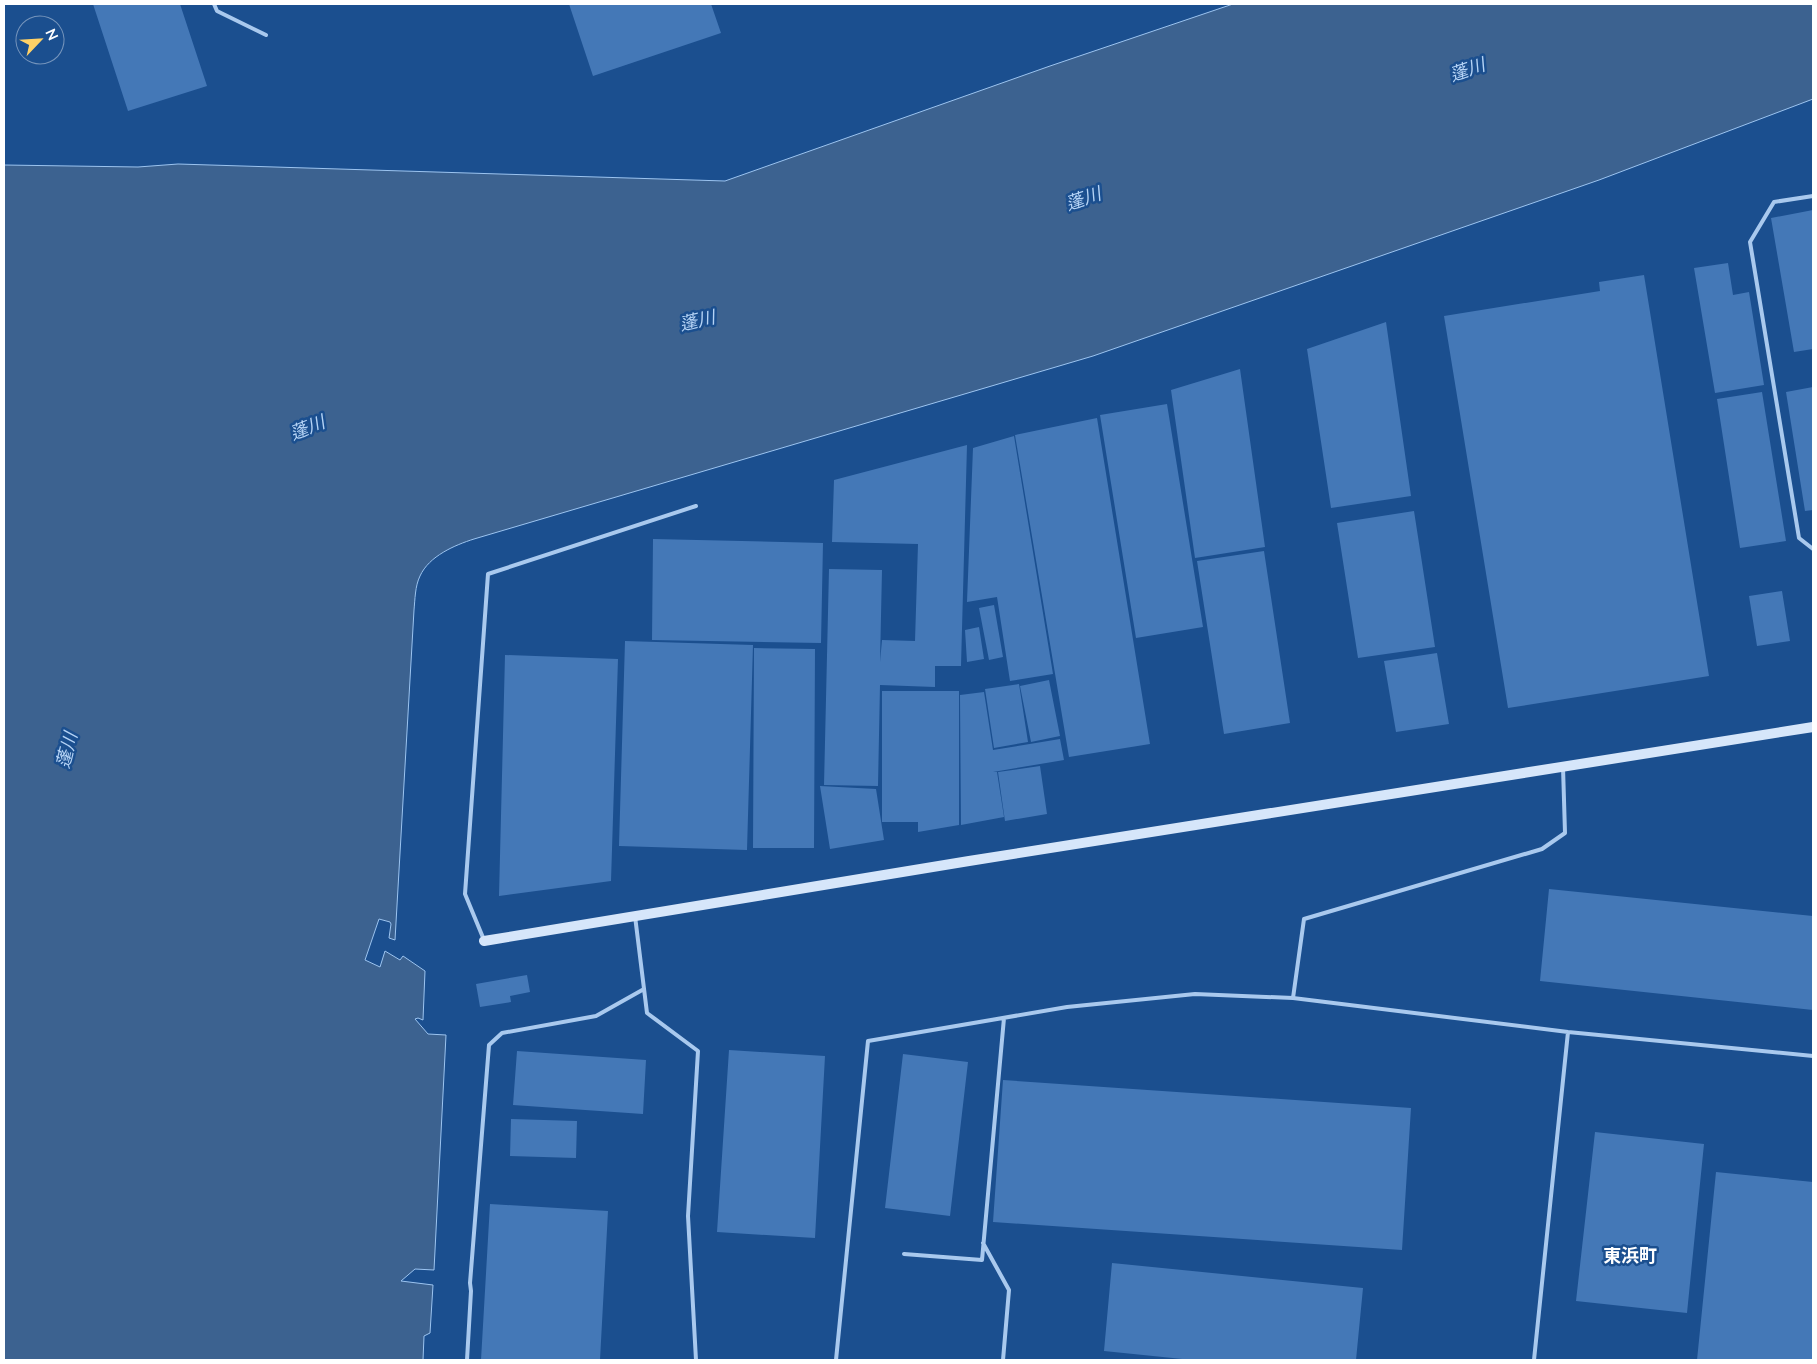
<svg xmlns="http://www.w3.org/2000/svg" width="1817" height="1364" font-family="Lato,'Noto Sans JP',sans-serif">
<rect width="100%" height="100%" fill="#1b4f8f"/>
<path fill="#3c6290" stroke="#9cc4f0" d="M1233,4H1813V99L1599,180L1093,356L474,539C455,545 429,556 420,576C415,586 415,600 414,610L395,940L389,938L391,924L390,922L379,919L365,960L380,967L385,951L400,960L403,956L425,971L423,1020L418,1018L415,1019L428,1034L446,1035L434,1270L415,1269L401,1281L433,1285L430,1333L424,1336L423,1360H4V165L138,167L178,164L725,181L1050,66Z"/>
<path fill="#4478b7" d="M93,4H180L207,86L128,111Z
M569,4H711L721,33L593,76Z
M1813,210V349L1794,352L1771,218Z
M1728,263L1733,295L1749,292L1764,385L1715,393L1694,268Z
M1644,275L1709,676L1508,708L1444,316L1600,291L1599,282Z
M1386,322L1411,496L1331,508L1307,349Z
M1240,369L1265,547L1195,558L1171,390Z
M1813,387V510L1805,511L1786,392Z
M1762,392L1786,541L1740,548L1717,399Z
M1167,404L1203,627L1136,638L1100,415Z
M1097,418L1150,744L1069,757L1015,435Z
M1014,436L1053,674L1010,681L997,597L967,602L973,448Z
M967,445L961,666H935V687L880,685L878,786L824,785L829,569L882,570L880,662L882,640L915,641L918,544L832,542L834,480Z
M1414,511L1435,647L1358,658L1337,523Z
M653,539L823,543L821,643L652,640Z
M1264,551L1290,723L1224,734L1197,561Z
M1782,591L1790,641L1757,646L1749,596Z
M994,605L1003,657L989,660L979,608Z
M979,627L984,659L967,662L965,630Z
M625,641L753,645L747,850L619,846Z
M754,648L815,649L814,848H753Z
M1437,653L1449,724L1396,732L1384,661Z
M505,655L618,659L611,881L499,896Z
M1049,680L1060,736L1031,742L1020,686Z
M1019,684L1028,742L994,748L985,689Z
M882,691H959V825L918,832V822H882Z
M984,692L993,750L1060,739L1064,760L993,772H997L1004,817L961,825L960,695Z
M1040,766L1047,814L1005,821L998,772Z
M820,786L876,789L884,840L830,849Z
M1549,889L1813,916V1010L1540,981Z
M527,975L530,992L510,996L511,1002L480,1007L476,984Z
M729,1050L825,1056L815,1238L717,1232Z
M517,1051L646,1060L643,1114L513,1105Z
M903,1054L968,1062L950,1216L885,1208Z
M1003,1080L1411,1108L1402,1250L993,1222Z
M511,1119L577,1121L576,1158L510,1156Z
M1595,1132L1704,1144L1687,1313L1576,1301Z
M1716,1172L1813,1182V1360H1697Z
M490,1204L608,1211L600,1360H481Z
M1112,1263L1363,1288L1356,1360H1192L1104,1351Z"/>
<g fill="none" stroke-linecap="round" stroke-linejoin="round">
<path stroke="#a9c9ee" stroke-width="4" d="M214,4L217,11L266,35
M1813,196L1774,202L1750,242L1799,538L1813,549
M635,916L647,1013L698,1051L688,1216L696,1360
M484,940L465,894L488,574L696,506
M1293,998L1304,919L1542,849L1565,833L1563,767
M983,1243L1009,1290L1003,1360
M904,1254L982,1260L1004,1018
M467,1360L471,1291L470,1283L489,1045L502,1033L596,1016L644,989
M836,1360L868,1041L1067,1007L1195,994L1293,998L1568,1032L1813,1056
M1534,1360L1568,1032"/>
<path stroke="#d6e6fa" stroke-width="10" d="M484,941L969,861L1813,727"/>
</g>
<g text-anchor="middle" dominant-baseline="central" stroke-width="5" stroke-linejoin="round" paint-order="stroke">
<g font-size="18" font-style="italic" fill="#b5d3f5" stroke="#1b4f8f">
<text transform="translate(1467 69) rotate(-19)">蓬川</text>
<text transform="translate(1083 198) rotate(-19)">蓬川</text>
<text transform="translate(697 320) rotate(-13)">蓬川</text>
<text transform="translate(307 427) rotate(-22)">蓬川</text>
<text transform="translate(66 750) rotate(-76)">蓬川</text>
</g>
<g font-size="18" font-weight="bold" fill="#fff" stroke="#1b4f8f">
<text x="1630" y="1255">東浜町</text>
</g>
</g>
<rect width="1817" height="1364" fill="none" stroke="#ffffff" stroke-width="10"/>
<g transform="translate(40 40) rotate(65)"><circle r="24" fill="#1b4f8f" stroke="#7695bc"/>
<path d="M0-4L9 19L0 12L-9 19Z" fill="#ffd166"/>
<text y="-8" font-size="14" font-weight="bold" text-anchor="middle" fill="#ffffff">N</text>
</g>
</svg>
